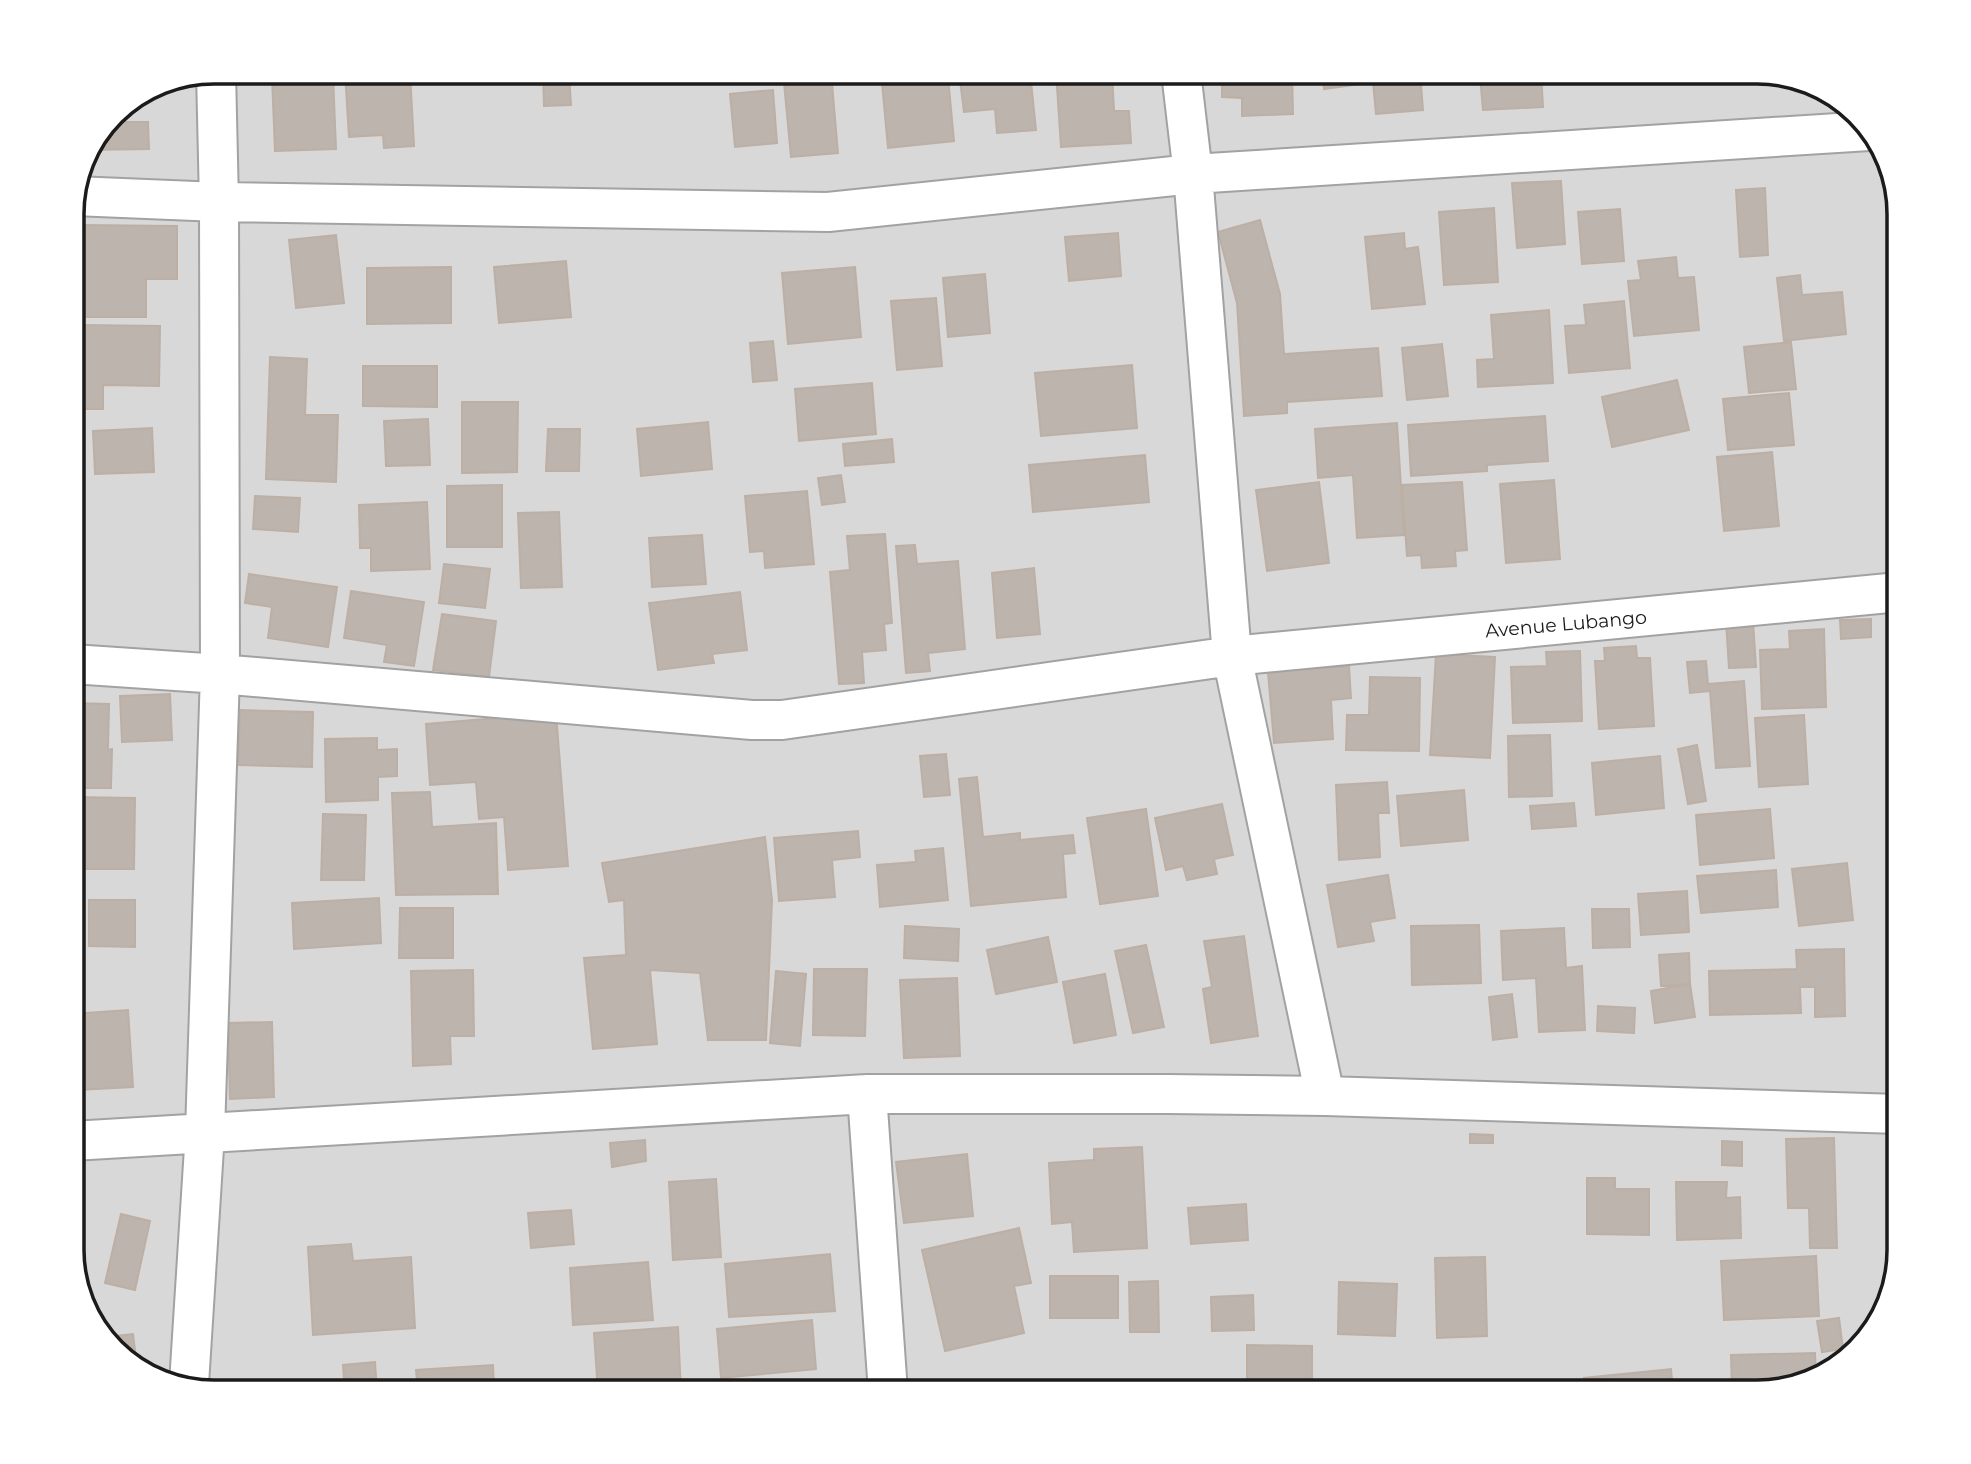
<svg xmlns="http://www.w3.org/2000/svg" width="1971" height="1464" font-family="Montserrat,sans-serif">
<rect width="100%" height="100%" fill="#ece8e0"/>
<path fill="#d9d8d8" d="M214,72H1758L1843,101L1884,151L1899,213V1251L1870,1336L1820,1377L1757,1392H213L128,1363L91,1321L72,1259V204L87,150L120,107L160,82Z"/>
<path fill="#bcb4ad" stroke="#bdafa4" stroke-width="2" d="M345,72H410L414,146L384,148L383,135L349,137Z
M543,72H569L571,105L544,106Z
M783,72H831L838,153L791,157Z
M881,72H911V80L948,77L954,141L888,148Z
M959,72H1030L1036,130L997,133L995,109L964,112Z
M1056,72H1112L1114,111H1129L1131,143L1061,147Z
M1222,72H1292L1293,114L1242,116V98L1222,97Z
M1322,72H1367L1368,83L1324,89Z
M1372,72H1420L1423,110L1376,114Z
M1496,72H1541L1543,107L1483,110L1480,76L1496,74Z
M333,75L336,149L275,151L272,77Z
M773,90L777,143L735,147L730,94Z
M121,106V122H148L149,149L87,150Z
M1561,181L1565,244L1517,248L1512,183Z
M1765,188L1768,255L1740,257L1736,190Z
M1494,208L1498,282L1444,285L1439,212Z
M1620,209L1624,261L1582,264L1578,212Z
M1260,220L1280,294L1284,354L1378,348L1382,396L1287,402V413L1244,416L1237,303L1218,232Z
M82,225L177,226V279H146V317H83Z
M1118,233L1121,276L1069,281L1065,237Z
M1404,233L1405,249L1418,247L1425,304L1372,309L1365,237Z
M336,235L344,303L296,308L289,240Z
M1676,257L1678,278L1694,277L1699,330L1634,336L1628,281L1641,280L1638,261Z
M566,261L571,317L499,323L494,267Z
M451,267V323L367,324V268Z
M855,267L861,337L788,344L782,273Z
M985,274L990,333L948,337L943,278Z
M1800,275L1802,295L1842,292L1846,334L1784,341L1777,278Z
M936,298L942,366L897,370L891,301Z
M1624,301L1630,368L1569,373L1565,326L1586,325L1584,305Z
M1549,310L1553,383L1478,387L1477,360L1494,359L1491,315Z
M82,325L160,326L159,386L103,385V409H82Z
M773,341L777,380L753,382L750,343Z
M1791,342L1796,389L1749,393L1744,347Z
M1442,344L1448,396L1407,400L1402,348Z
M270,357L307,359L305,415H338L336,482L266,479Z
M1132,365L1137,428L1041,436L1035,373Z
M363,366H437V407L363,406Z
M1677,380L1689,430L1612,447L1602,397Z
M872,383L876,434L799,441L795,389Z
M1789,393L1794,445L1728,450L1723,399Z
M462,402H518L517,472L462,473Z
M1545,416L1548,461L1487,465V471L1411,476L1408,425Z
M428,419L430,465L386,466L384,421Z
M708,422L712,469L641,476L637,429Z
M1397,423L1404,535L1357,538L1353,475L1318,478L1315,429Z
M152,428L154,472L95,474L93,431Z
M548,429H580L579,471H546Z
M892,439L894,462L845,466L843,444Z
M1772,452L1779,526L1724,531L1717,457Z
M1145,455L1149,502L1033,512L1029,465Z
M841,475L845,502L822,505L818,478Z
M1554,480L1560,559L1506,563L1500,484Z
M1319,482L1329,563L1267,571L1256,490Z
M1462,482L1467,550L1455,551L1456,566L1422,568L1421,555L1407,556L1402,485Z
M502,485V547H447V486Z
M807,491L814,564L765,568L764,551L750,552L745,496Z
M255,496L300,498L298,532L253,529Z
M427,502L430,569L371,571V548H360L359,505Z
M559,512L562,587L521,588L518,513Z
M885,534L892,623L884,624L886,650L862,652L864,683L839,684L830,572L850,570L847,536Z
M702,535L706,584L652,587L649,538Z
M915,545L917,564L958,561L965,649L928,653L930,671L906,673L896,546Z
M444,564L490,569L485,608L439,603Z
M1034,568L1040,634L997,638L992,573Z
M249,574L337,587L328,647L268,638L272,607L245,603Z
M351,591L424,602L414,666L384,662L387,645L344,638Z
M740,592L747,650L712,654L714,663L658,670L649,603Z
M442,614L496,621L489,677L433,670Z
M1871,619V637L1841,639L1840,620Z
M1753,621L1756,667L1729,668L1726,622Z
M1824,629L1826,707L1762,709L1760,650L1790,649L1789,631Z
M1636,646L1637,658H1650L1654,726L1599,729L1595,661H1605L1604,648Z
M1580,651L1582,721L1513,723L1511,667L1547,666L1546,652Z
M1436,654L1495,657L1490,758L1430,755Z
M1706,661L1708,684L1744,681L1750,766L1716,768L1710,691L1690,693L1687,662Z
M1349,666L1351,698L1331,700L1333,739L1274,743L1268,672Z
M1370,677L1420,678L1419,751L1346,750L1347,715H1369Z
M170,694L172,740L122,742L120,696Z
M72,703L109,704L108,750L112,749L111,788H72Z
M240,710L313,712L312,767L238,765Z
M556,713L568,866L508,870L504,817L479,819L476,782L430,785L426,724Z
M1804,715L1808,784L1759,787L1755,718Z
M1550,735L1552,796L1509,797L1508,736Z
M377,738V750L397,749V776L378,777V800L326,802L325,739Z
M1697,745L1706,801L1688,804L1678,749Z
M946,754L950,795L924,797L920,756Z
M1660,756L1664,808L1596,815L1592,763Z
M977,777L983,837L1020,833V840L1073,835L1075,853L1063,854L1066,897L971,906L959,779Z
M1387,782L1389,813H1378L1380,857L1339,860L1336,785Z
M1464,790L1468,840L1401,846L1397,796Z
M430,792L432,827L496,823L498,894L396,895L392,793Z
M72,797L135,798L134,869H72Z
M1574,803L1576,826L1532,829L1530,806Z
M1222,804L1233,855L1214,859L1217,874L1187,880L1183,866L1166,870L1155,818Z
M1146,809L1158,896L1100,904L1087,818Z
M1770,809L1774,858L1700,865L1696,815Z
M323,814L366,815L364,880H321Z
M858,831L860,857L832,860L835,897L779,901L774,838Z
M765,837L772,900L766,1040H708L700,973L650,970L657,1044L593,1049L584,958L626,955L624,900L609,902L602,863Z
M943,848L948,900L880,907L877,865L916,862L915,851Z
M1847,863L1853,920L1799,926L1792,869Z
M1776,870L1778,907L1701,913L1697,876Z
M1388,875L1395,918L1370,922L1374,941L1338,947L1327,885Z
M1687,891L1689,932L1641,935L1638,894Z
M379,898L381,943L294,949L292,903Z
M89,900H135V947L89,946Z
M400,908H453V958H399Z
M1592,909H1629L1630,947L1593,948Z
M1479,925L1481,983L1412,985L1411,926Z
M905,926L959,929L958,961L904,958Z
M1564,928L1566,968L1582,966L1585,1030L1539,1032L1536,978L1503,980L1501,931Z
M1244,936L1258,1036L1211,1043L1203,989L1212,987L1204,941Z
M1048,937L1057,982L996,994L987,950Z
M1146,945L1164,1027L1133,1033L1115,951Z
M1844,949L1845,1016L1815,1017V987H1800L1801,1013L1710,1015L1709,971L1797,969L1796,950Z
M1689,953L1690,984L1661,986L1659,955Z
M814,969H867L865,1036L813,1035Z
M473,970L474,1036H450L451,1064L413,1066L411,971Z
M776,971L806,974L800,1046L770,1043Z
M1105,974L1116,1035L1074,1043L1063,982Z
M957,978L960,1056L904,1058L900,980Z
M1690,984L1695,1017L1655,1023L1651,991Z
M1512,994L1517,1037L1493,1040L1489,997Z
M1598,1006L1635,1008L1634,1033L1597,1031Z
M128,1010L133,1087L78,1090L76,1051H72V1014Z
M272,1022L274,1097L230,1099L228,1023Z
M1470,1134L1493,1135V1143H1470Z
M1834,1138L1837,1248H1810L1809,1208H1788L1786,1139Z
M645,1140L646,1161L612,1167L610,1143Z
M1722,1141L1742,1142V1166L1722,1165Z
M1142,1147L1147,1248L1074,1252L1072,1222L1052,1224L1049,1163L1094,1160V1149Z
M967,1154L973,1216L904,1223L896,1162Z
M1587,1178H1615V1189H1649V1235L1587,1234Z
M716,1179L721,1257L673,1260L669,1182Z
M1676,1182H1727L1726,1198L1740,1197L1741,1238L1677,1240Z
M1246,1204L1248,1240L1191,1244L1188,1208Z
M571,1210L574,1244L531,1248L528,1213Z
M121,1214L150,1221L135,1290L105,1283Z
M1019,1228L1031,1283L1014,1286L1024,1333L945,1351L922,1250Z
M351,1244L353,1261L411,1257L415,1328L313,1335L308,1247Z
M830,1254L835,1311L729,1317L725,1264Z
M1816,1256L1819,1316L1724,1320L1721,1261Z
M1485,1257L1487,1336L1437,1338L1435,1258Z
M648,1262L653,1320L573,1325L570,1268Z
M1050,1276H1118V1318H1050Z
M1158,1281L1159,1332H1130L1129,1282Z
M1339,1282L1397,1284L1395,1336L1338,1334Z
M1253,1295L1254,1330L1212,1331L1211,1297Z
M1839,1318L1843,1349L1822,1352L1817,1321Z
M812,1320L816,1369L721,1378L717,1329Z
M678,1327L681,1392H598L594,1333Z
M133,1334L137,1366L128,1363L105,1337Z
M1247,1345L1312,1346V1392H1255V1379H1247Z
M1815,1353L1816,1379L1757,1392H1732L1731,1355Z
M375,1362L377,1392H345L343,1365Z
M493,1365L494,1392H418L416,1370Z
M1671,1369L1673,1392H1585L1584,1378Z
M332,1385V1392H224Z
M746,1387V1392H691V1391Z"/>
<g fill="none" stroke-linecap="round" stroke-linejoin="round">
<g stroke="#a2a2a2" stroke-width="42">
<path id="street" d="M1181,72L1193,174L1232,656L1325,1096
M74,196L219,202L828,212L1193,174L1869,131
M72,664L220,674L752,720H782L1232,656L1899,592
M867,1094L888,1392
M72,1141L867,1094H1167L1325,1096L1899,1114
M189,1384L205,1132L220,674L219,202L216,72"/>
</g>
<use href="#street" stroke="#fff" stroke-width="38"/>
</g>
<g text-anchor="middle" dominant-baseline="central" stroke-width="5" stroke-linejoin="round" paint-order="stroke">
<g font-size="19" fill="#1b1b1b" stroke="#fff">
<text transform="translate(1566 624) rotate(-5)">Avenue Lubango</text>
</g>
</g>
<path d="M0 0H1971V1464H0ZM214 84H1757A130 130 0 0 1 1887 214V1250A130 130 0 0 1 1757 1380H214A130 130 0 0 1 84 1250V214A130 130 0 0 1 214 84Z" fill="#fff" fill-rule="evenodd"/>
<path fill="none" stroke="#1b1b1b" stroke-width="3.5" d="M214 84H1757A130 130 0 0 1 1887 214V1250A130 130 0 0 1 1757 1380H214A130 130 0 0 1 84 1250V214A130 130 0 0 1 214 84Z"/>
</svg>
